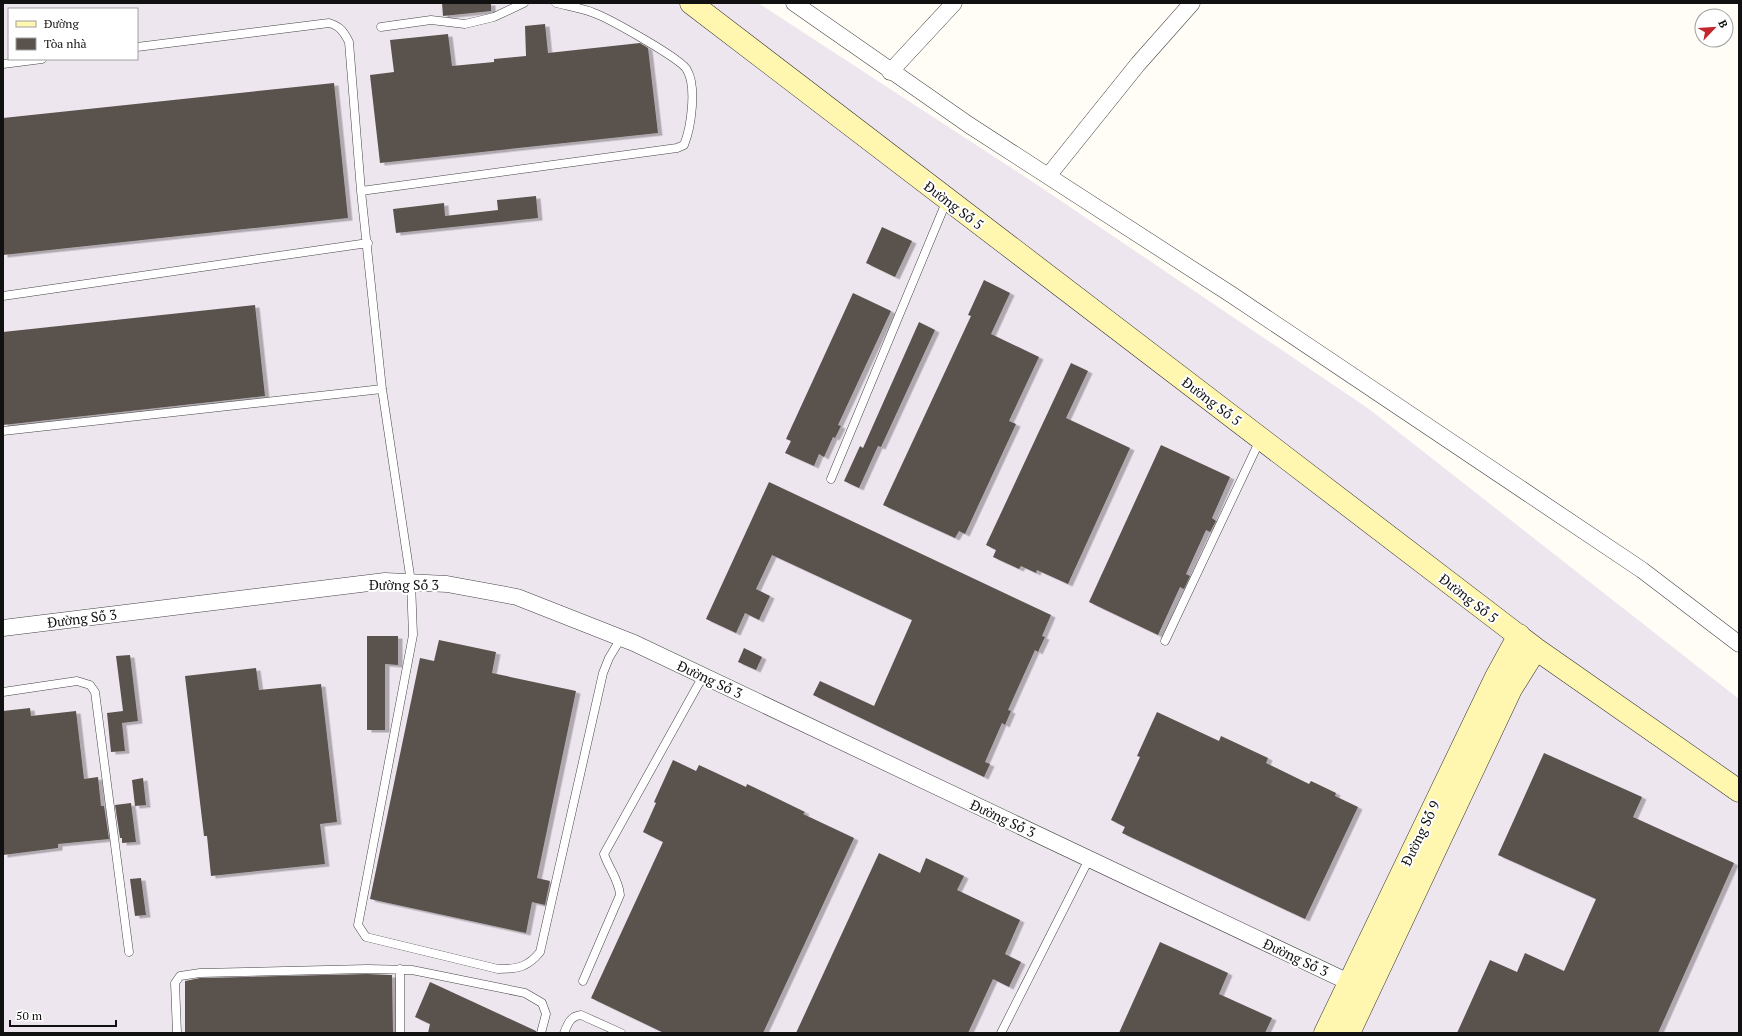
<svg xmlns="http://www.w3.org/2000/svg" width="1742" height="1036" font-family="'PT Serif',serif">
<defs>
<filter id="shadow"><feDropShadow dx="4.5" dy="2.5" stdDeviation="0" flood-color="#0004"/></filter>
</defs>
<rect width="100%" height="100%" fill="#fffdf5"/>
<path fill="#eee6ef" fill-rule="evenodd" d="M3,3H758L1036,184L1369,409L1739,699V1033H3ZM9,9H137V59H9Z"/>
<path fill="#5a524d" filter="url(#shadow)" d="M442,3H491V11L443,16Z
M545,24L548,53L640,43L648,48L658,133L380,163L370,75L394,72L390,40L448,34L452,66L494,62V59L526,56L525,26Z
M334,83L348,218L3,255V118Z
M536,196L538,218L396,233L393,209L444,203L445,216L498,210L497,200Z
M882,227L912,241L895,277L866,263Z
M984,280L1010,293L991,334L1039,357L1009,421L1016,424L965,534L959,531L955,538L883,505L971,316L968,315Z
M853,293L891,311L838,425L841,426L835,438L833,437L824,457L819,454L814,466L785,453L791,441L786,439Z
M255,305L265,396L3,425V332Z
M919,322L935,330L881,447L878,446L859,488L844,481L860,446L863,448Z
M1071,363L1088,371L1066,418L1130,448L1068,584L1037,570L1036,573L1021,566L1019,569L993,557L996,550L986,545Z
M1161,445L1230,477L1212,518L1216,521L1210,532L1206,530L1186,574L1190,576L1184,589L1180,587L1158,635L1089,602Z
M769,482L1051,615L1042,636L1045,637L1038,652L1035,650L1008,710L1011,711L1005,725L1002,723L985,762L990,764L984,777L813,695L820,681L874,706L912,620L772,555L756,589L770,596L759,620L745,613L736,633L706,619Z
M367,636H398V665L385,664V730H367Z
M439,640L496,652L492,673L576,691L537,878L550,881L545,905L532,902L526,933L370,899L420,658L434,661Z
M744,648L762,657L756,670L738,662Z
M130,655L138,721L122,723L125,751L111,752L107,713L123,711L116,656Z
M256,668L259,690L321,684L337,822L320,824L325,864L211,876L207,836H204L185,676Z
M30,708L31,716L76,711L84,779L98,777L101,806H104L109,839L58,844V848L3,855V711Z
M1157,712L1219,741L1221,736L1268,758L1266,763L1309,784L1311,781L1336,793L1335,796L1358,807L1305,919L1122,833L1125,827L1111,820L1140,757L1137,756Z
M1544,753L1642,797L1633,817L1734,863L1658,1033H1457L1490,960L1517,972L1525,953L1564,971L1596,899L1498,855Z
M673,760L696,771L699,765L746,787L747,784L805,812L803,814L854,838L763,1033H664L591,998L663,842L643,832L656,803L654,802Z
M143,778L146,805L135,806L132,780Z
M131,803L136,842L122,843V838H120L115,805Z
M879,853L920,873L926,858L964,876L957,890L1020,920L1005,954L1021,962L1009,987L993,979L968,1033H796Z
M141,878L146,915L135,916L130,879Z
M1160,942L1228,973L1219,994L1272,1018L1265,1033H1119Z
M367,974L392,975L393,1033H185V981L200,978Z
M430,982L536,1031V1033H428L430,1024L415,1017Z"/>
<g fill="none" stroke-linecap="round" stroke-linejoin="round">
<g stroke="#444" stroke-width="9">
<path id="lane" d="M381,27L431,20L465,24L494,17L524,3
M137,47L329,23C340,26 344,32 349,42L361,191L382,389L411,582L413,635L358,925L366,937L498,969C518,969 528,967 540,952L603,673L609,658L621,638
M3,64L42,59
M361,191L677,148L684,145C691,128 697,87 687,70C682,59 608,18 594,13C582,8 568,6 556,3
M3,296L368,243
M3,431L382,389
M831,479L947,200
M1165,641L1260,440
M3,692L77,681L90,685L95,692L129,952
M583,981L620,895C619,880 609,869 604,854L703,676
M177,1033L175,983L180,976L200,973L367,969L412,970L525,993L542,1003L546,1014L541,1033
M400,1033V969
M564,1033C568,1024 570,1016 581,1015L621,1033
M1001,1033L1089,859"/>
</g>
<g stroke="#444" stroke-width="17">
<path id="street" d="M794,3L969,125L1232,295L1642,570L1739,644
M890,72L954,3
M1048,176L1138,64L1192,3
M3,628L385,581L447,584L517,597L634,643L1359,987"/>
</g>
<g stroke="#333" stroke-width="23">
<path id="secondary" d="M691,3L1536,649L1739,791
M1325,1033L1496,677L1519,635
M1349,1033L1511,689L1536,649"/>
</g>
<use href="#lane" stroke="#fff" stroke-width="8"/>
<use href="#street" stroke="#fff" stroke-width="16"/>
<use href="#secondary" stroke="#fff6b0" stroke-width="22"/>
</g>
<g text-anchor="middle" dominant-baseline="central" stroke-width="4" stroke-linejoin="round" paint-order="stroke">
<g font-size="14" fill="#111" stroke="#fff">
<text transform="translate(954 205) rotate(37)">Đường Số 5</text>
<text transform="translate(1212 401) rotate(37)">Đường Số 5</text>
<text x="404" y="584">Đường Số 3</text>
<text transform="translate(1469 598) rotate(38)">Đường Số 5</text>
<text transform="translate(82 618) rotate(-7)">Đường Số 3</text>
<text transform="translate(710 679) rotate(25)">Đường Số 3</text>
<text transform="translate(1003 818) rotate(25)">Đường Số 3</text>
<text transform="translate(1420 833) rotate(-64)">Đường Số 9</text>
<text transform="translate(1296 957) rotate(25)">Đường Số 3</text>
</g>
</g>
<rect width="1742" height="1036" fill="none" stroke="#111111" stroke-width="8"/>
<rect x="8" y="8" width="130" height="52" fill="#ffffff" stroke="#a0a0a0"/>
<rect x="16" y="21" width="20" height="6" fill="#fff6b0" stroke="#a0a0a0"/>
<text x="44" y="28" font-size="12" fill="#111111">Đường</text>
<rect x="16" y="38" width="20" height="12" fill="#5a524d" stroke="#a0a0a0"/>
<text x="44" y="48" font-size="12" fill="#111111">Tòa nhà</text>
<g transform="translate(1714 28) rotate(65)"><circle r="19" fill="#ffffff" stroke="#a0a0a0"/>
<path d="M0-3L7 15L0 10L-7 15Z" fill="#c4262e"/>
<text y="-6" font-size="11" font-weight="bold" text-anchor="middle" fill="#111111">B</text>
</g>
<path d="M10 1020v6h106v-6" fill="none" stroke="#111111" stroke-width="2"/>
<text x="16" y="1020" font-size="12" fill="#111111" stroke="#ffffff" stroke-width="3" paint-order="stroke">50 m</text>
</svg>
